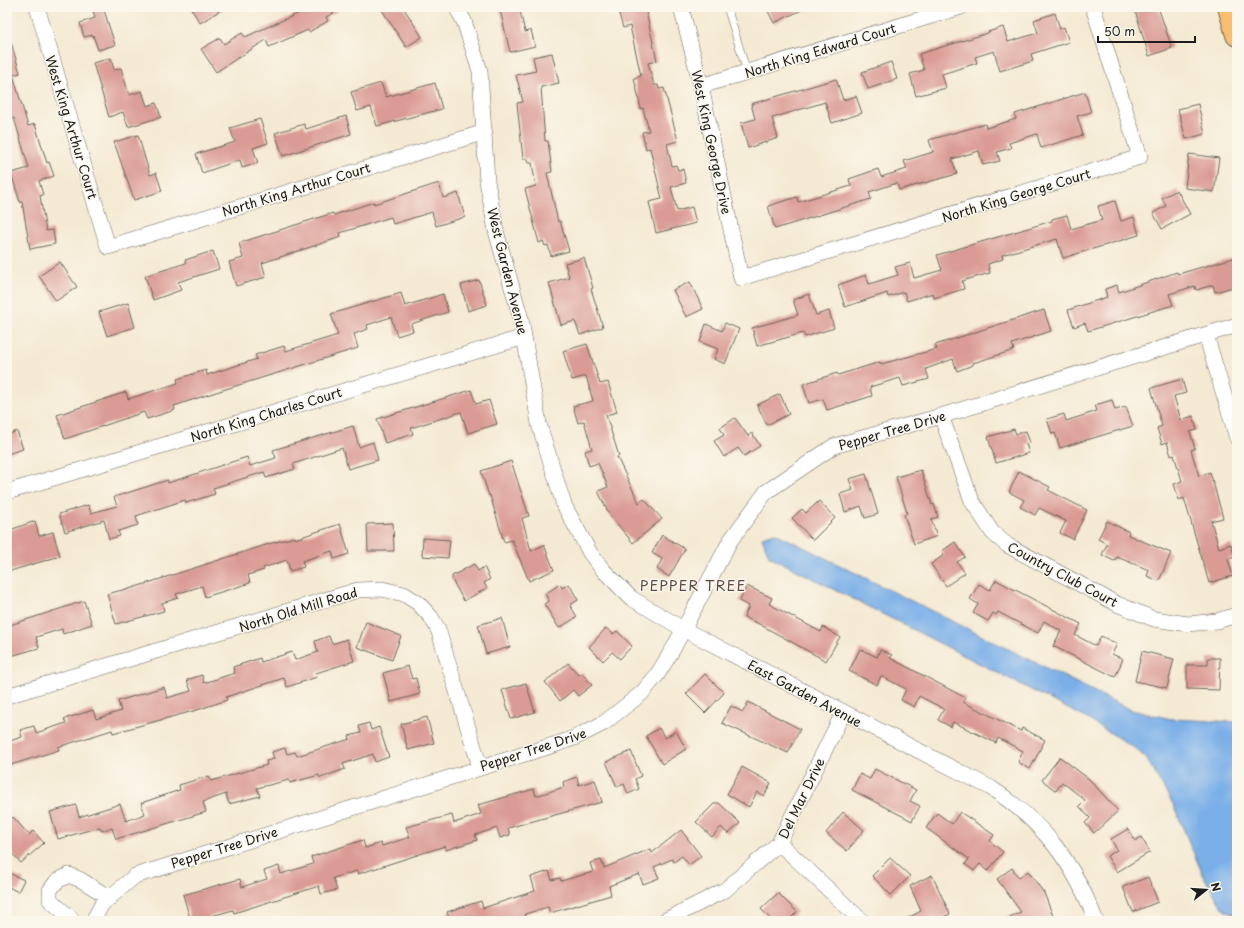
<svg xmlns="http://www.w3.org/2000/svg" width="1244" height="928" font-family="'Playpen Sans',sans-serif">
<rect width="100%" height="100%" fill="#fbf7ec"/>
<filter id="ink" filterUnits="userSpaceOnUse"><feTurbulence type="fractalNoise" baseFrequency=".025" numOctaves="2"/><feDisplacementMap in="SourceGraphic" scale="8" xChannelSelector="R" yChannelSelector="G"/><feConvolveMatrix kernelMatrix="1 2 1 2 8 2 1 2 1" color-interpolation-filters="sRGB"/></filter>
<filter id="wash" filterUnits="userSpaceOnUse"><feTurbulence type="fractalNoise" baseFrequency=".012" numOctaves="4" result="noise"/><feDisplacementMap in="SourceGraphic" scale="16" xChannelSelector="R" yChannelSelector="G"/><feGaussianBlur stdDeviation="0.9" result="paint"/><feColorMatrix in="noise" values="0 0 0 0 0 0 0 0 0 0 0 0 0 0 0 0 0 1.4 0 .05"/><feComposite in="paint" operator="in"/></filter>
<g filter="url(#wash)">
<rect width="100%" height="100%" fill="#f4ead3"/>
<path fill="#7aafe8" stroke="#4b6682" d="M775,533L1131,710L1172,719L1237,722V914H1231L1223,909L1203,875L1173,804L1146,758L1133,747L1084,717L769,556L762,537Z"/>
<g id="blocks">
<path fill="#da9b94" d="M92,7H103L115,45L98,50L93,35L84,37L80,23L95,18Z
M190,7H226L200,23Z
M296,7H345L326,17L328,21L309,32L308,30L269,47L266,40L216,72L201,49L220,38L224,44L242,33L245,37L299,13Z
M380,7H403L422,37L406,47Z
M497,7H519L525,32L531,30L535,46L510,52L501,14Z
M617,7H645L657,61L648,63L654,85H658L659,89L664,88L678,141L667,144L672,166L676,165L678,170L683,169L686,183L671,187L677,211L692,207L696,223L656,233L649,202L662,199L650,148L646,149L642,132L649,131L643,108L641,109L634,78L641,76L630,26L623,28Z
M766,7H808L774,23Z
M1134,7H1158L1172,48L1149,56Z
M1055,13L1060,29L1064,27L1069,42L1031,54L1033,61L1000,71L994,51L975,57L977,63L942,74L946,88L916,96L910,74L924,70L919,54L988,33V32L1003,27L1008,42L1038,33L1034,20Z
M7,39H10L20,73L13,75L28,126L35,124L47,163L49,162L54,176L39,181L43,195L40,196L46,231L53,230L55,244L30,249L22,202H20L11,173L29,168L14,118L7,120Z
M552,53L559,83L541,87L545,141H548L552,172L547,173L558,222L560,221L569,251L551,256L548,245L545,246L543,241L539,243L525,189L536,186L532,163H529L528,159H523L517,103L523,102L516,75L536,71L533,57Z
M111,58L114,70L121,68L129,95L142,91L147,106L156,103L161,117L128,127L123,112L109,117L93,63Z
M891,62L897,79L868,89L862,72Z
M836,79L843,100L856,96L862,113L832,123L825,102L772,118L778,138L748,148L741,123L755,119L751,104Z
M381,83L386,97L435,83L442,109L377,126L371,107L357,111L351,92Z
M1085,92L1091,112L1077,116L1083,135L1041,148L1037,134L1009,143L1011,148L997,152L1000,161L983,165L979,151L952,159L957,174L899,190L897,183L869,192L871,199L775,229L768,206L797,197L798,202L851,186L849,179L878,169L881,177L907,169L904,161L933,152L929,140L985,124L986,128L1016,119L1015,114Z
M1198,104L1205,134L1186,139L1178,109Z
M346,116L351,134L283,156L275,133L304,124L306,129Z
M260,119L268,143L253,148L258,163L242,168L240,160L202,173L196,154L235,142L230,128Z
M138,135L150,175L156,173L162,191L134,200L114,142Z
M1189,154L1219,158L1214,192L1185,188Z
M439,183L443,198L458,193L465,217L436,226L432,212L393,224L391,217L340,233L341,237L262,263L266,277L236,286L229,262L243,258L239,243L333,213L334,215L374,202V204Z
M1177,190L1190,214L1162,229L1153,213L1166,206L1162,198Z
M1115,201L1121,221L1134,217L1139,235L1063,258L1057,239L1002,255L1003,259L988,264L990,273L962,281L964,289L934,298L933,293L907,301L904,292L888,297L887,293L845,307L838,285L866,275L869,284L898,275L895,267L910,263L914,278L942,270L937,255L1052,221V219L1067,215L1071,229L1102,220L1098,206Z
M213,251L219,269L178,282L181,290L153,300L145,276L186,263L185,260Z
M1237,257V286L1215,292L1213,285L1196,290L1195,286L1169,294L1173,305L1088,331L1085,323L1074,327L1068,310L1107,297L1105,289L1117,285L1119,292L1177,272L1178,274Z
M584,258L593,288L591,289L603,327L580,335L575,321L561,325L549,283L569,277L565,263Z
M60,262L77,287L56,301L39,276Z
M479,280L487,305L468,311L461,285Z
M690,282L703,309L686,317L673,290Z
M401,293L405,306L443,294L448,312L411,324L413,331L397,336L391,317L367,325L368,329L354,334L358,348L213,393L174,406L175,410L147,419L144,412L65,439L57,415L126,392L128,399L178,383L177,379L206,370L207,375L257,359L255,355L284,346L286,351L338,335L331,314Z
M809,294L816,315L829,311L834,328L805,337L803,333L757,346L752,328L798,315L793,300Z
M128,303L135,327L107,336L99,312Z
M1044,310L1051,331L1012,344L1014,350L973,363V365L957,371L953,359L926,369L929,379L903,386L900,378L870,387L872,396L827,410L823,399L809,403L803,384L837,373L838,375L880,362L881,364L937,349L935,345Z
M725,323L739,329L725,364L714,359L718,349L700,342L706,324L722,331Z
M587,344L600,384L608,382L617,412L606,415L619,456L617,457L639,503L644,499L662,519L633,543L609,514L598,491L608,487L598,463L589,466L585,451L592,449L584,421L578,423L573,406L593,401L586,376L572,380L563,351Z
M1182,379L1186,393L1174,396L1181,420L1193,416L1197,430L1190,432L1195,449L1191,450L1199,476L1210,472L1215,489L1223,518L1211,521L1219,548L1231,544L1235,557L1228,559L1233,576L1209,583L1184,498L1179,500L1174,484L1182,481L1174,455L1171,456L1167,442L1162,444L1157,428L1162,426L1151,388Z
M471,390L476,404L489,400L497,424L468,433L461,412L411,428L413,434L385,443L377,419Z
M780,394L789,414L767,425L757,405Z
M1112,400L1115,410L1126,407L1133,426L1060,448L1055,433L1052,434L1047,419L1064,414L1066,421L1097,411L1095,405Z
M735,418L748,436L752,433L760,446L744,456L738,448L724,457L714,441L724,435L720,428Z
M353,426L359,447L373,442L378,460L348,469L342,448L293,464L295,469L266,478L264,472L213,488L215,494L186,503L185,500L136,516L138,525L118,531L120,536L109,539L104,520L65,532L59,514L88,505L91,513L117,506L114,497L168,480V483L247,457L250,466L276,458L273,450Z
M1014,429L1016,434L1026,431L1030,443L1026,444L1029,453L996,463L988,437Z
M17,431L23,449L7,454V435Z
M511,461L529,516L522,518L531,551L544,545L554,570L529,581L512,540L504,542L490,495L489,496L481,471Z
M921,470L932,505L934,504L938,517L931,519L937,536L914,544L904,515L907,513L896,477Z
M1019,471L1050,487L1048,490L1087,510L1073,539L1060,533L1066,521L1039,508L1035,515L1020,507L1024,500L1009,492Z
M866,474L878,514L865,518L861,506L845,512L840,494L853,490L849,479Z
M819,501L835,518L813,540L792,518L802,509L806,513Z
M35,521L39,536L53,532L60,556L7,572V531Z
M1107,521L1129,532L1128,535L1171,553L1159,581L1147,576L1149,570L1117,557L1114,561L1102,555L1107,544L1098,539Z
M393,523L394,551H368L367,524Z
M340,524L349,554L334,559L332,551L302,561L304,567L290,571L287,560L263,568L264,570L248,575L250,583L205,597L202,586L176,594L178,598L162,603L164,611L116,624L107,594L126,589V590L272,543L295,537V539Z
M662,535L685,549L669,577L657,569L662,559L652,553Z
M423,538L450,540L448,558L422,556Z
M955,542L965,557L957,562L965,573L946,586L931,564L944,555L942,551Z
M474,564L478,571L484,567L490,579L484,583L487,588L464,601L452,580V576Z
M996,580L1081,624L1075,635L1096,646L1101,636L1117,644L1112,654L1123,659L1115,677L1053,646L1061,631L1044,621L1038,633L998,612L996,615L993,613L988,621L973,613L978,604L970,599L979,584L990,590Z
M560,584L562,588L569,584L578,600L570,605L577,617L559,628L544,604L549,601L545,594Z
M747,586L772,598L769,604L821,632L823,627L840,637L826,661L759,624L744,617L749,606L739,601Z
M84,601L92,624L63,634L62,629L36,637L39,648L7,657V626Z
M502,618L510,647L486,654L478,625Z
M366,622L401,636L392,660L357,647Z
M606,628L613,634L617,631L632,646L620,659L612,652L603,661L589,647Z
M329,636L332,644L347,639L354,661L316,673L317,677L287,687L284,678L226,697L227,700L197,710L113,733L112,730L58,747L59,750L7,766V742L22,737L20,730L34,726L36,733L66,723L64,719L93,710L96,719L121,711L118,701L164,687L167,698L191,691L187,680L202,675L204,683L235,673L233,667L260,658L261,662L292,652L295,660L318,652L315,641Z
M860,649L877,657L880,650L892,655L890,658L966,698L963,702L1021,731L1022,728L1045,740L1030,769L1018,762L1023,751L998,738L996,743L953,722L951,727L938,720L944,709L919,696L914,707L901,700L906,689L881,676L877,685L849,671Z
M1142,651L1174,659L1167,688L1135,681Z
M1208,658H1220L1219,690L1187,689V665H1208Z
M568,663L579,675L582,673L592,685L578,696L573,690L560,701L545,682Z
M408,666L412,679L416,678L420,694L391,702L383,673Z
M705,674L724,693L705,713L686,694Z
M526,683L535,712L511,719L502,690Z
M748,702L800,729L788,753L722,723L731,706L743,712Z
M427,717L434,743L408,750L401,724Z
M369,723L371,730L379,727L389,757L375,762L373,754L343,764L345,769L320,778L319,775L290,783L289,780L257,788L260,796L229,804L226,794L203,802L206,812L116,839L112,828L101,831L100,827L58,839L50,812L76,805L79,817L120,804L126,821L145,814L141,803L180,790L179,785L209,776L211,781L267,765L266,761L274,759L272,752L285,748L287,754L295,752L297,756L350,739L349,736L361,733L359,726Z
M659,728L665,738L676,731L686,749L662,764L646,736Z
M631,751L641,776L635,779L639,789L628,794L624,784L617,787L606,762Z
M1060,757L1089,779L1118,811L1094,833L1085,823L1090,818L1079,806L1085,800L1062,782L1056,791L1042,780Z
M742,767L771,783L764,796L757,792L749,807L727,794Z
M875,769L916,790L910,801L920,806L912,821L852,790L860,774L870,779Z
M577,777L579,785L595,780L602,802L508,828L510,835L500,838L497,828L475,835L477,840L446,850L445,846L358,874L357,871L333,878L337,890L321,894L319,886L234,913L233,910L208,917L209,921H191L183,895L240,879L242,887L267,879L264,871L279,866L281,874L313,864L311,857L363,840L365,848L381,843L382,846L410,837L406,827L452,815L454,823L481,814L478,805L534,789L536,796L564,787L563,782Z
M715,803H719L740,823L728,834L721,827L712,837L696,822Z
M843,812L864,830L847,851L826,833Z
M960,812L994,835L990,841L1003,852L988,871L980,864L974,871L965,864L969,859L926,828L937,813L952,824Z
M13,817L29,835L33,831L44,843L21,863L7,848V822Z
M1128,829L1135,841L1141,837L1150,852L1117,872L1107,856L1117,850L1111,839Z
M681,830L701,856L689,865L682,856L674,862L672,859L654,867L659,878L643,884L639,874L609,886L611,895L550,913L548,907L525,914L528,921H450L447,912L481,901L483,908L535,891L531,877L549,871L552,880L560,878L561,881L593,872L590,863L601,860L604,868L650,849L652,853Z
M890,858L910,876L891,895L872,876Z
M1012,868L1019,878L1028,871L1044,893L1053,916L1040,921H1000L1021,912L997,879Z
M7,872L24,880L18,892L7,886Z
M932,875L950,914L934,921H902L921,911L910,886Z
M1148,877L1158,902L1133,912L1123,887Z
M778,893L797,912L788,921H772L761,909Z"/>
</g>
</g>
<g filter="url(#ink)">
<use href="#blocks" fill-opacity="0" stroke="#68645c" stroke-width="1"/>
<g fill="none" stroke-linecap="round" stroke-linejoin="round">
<g stroke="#68645c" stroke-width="8">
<path id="service" d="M727,7L747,72"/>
</g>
<g stroke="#68645c" stroke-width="16">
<path id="minor" d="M37,7L108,247L485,132
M456,7L464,21L480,71L487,181L496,231L521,319L539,424L564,505L590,553L603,570L631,598L683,629L991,788C1043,822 1074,863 1096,921
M681,7L701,86L741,278L1140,157L1093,7
M701,86L961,7
M1206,335L1237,438
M941,416L972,501L992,532L1007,545L1117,604L1154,619L1188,624L1217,621L1237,615
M7,492L524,337
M7,696L358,590L382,589L404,594L418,603L431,617L438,629L480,767
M779,843L862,921
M74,921L50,900V890L57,881L69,875L81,880L110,898
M93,921L102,904L135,876L557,744L574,738L604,723L642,693L657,675L673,649L730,541L766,492L834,446L941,416L1237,325
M664,921L725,890L779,843L843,713"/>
</g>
<g stroke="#68645c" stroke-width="24">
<path id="primary" d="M1229,7L1237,35"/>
</g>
<use href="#service" stroke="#fff" stroke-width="7"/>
<use href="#minor" stroke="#fff" stroke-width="15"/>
<use href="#primary" stroke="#fbbe6e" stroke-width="22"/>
</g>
</g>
<g text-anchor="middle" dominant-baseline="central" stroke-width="3" stroke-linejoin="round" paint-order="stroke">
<g font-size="13" fill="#1c1c1c" stroke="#fbf7ec">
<text transform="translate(820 50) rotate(-17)">North King Edward Court</text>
<text transform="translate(72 127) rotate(73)">West King Arthur Court</text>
<text transform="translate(712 142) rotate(78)">West King George Drive</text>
<text transform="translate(296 189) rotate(-17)">North King Arthur Court</text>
<text transform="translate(1016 195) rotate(-17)">North King George Court</text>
<text transform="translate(508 271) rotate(76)">West Garden Avenue</text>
<text transform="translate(266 414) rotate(-17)">North King Charles Court</text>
<text transform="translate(892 430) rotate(-16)">Pepper Tree Drive</text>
<text transform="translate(1063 574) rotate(28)">Country Club Court</text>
<text transform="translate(298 609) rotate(-17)">North Old Mill Road</text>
<text transform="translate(805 693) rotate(28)">East Garden Avenue</text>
<text transform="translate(533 749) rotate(-18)">Pepper Tree Drive</text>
<text transform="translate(801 798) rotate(-64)">Del Mar Drive</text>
<text transform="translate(224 847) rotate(-17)">Pepper Tree Drive</text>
</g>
<g font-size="14" letter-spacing="1" fill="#5e4846" stroke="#fbf7ec">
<text x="693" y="585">PEPPER TREE</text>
</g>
</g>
<rect width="1244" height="928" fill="none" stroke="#fbf7ec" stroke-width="24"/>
<g transform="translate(1206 890) rotate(73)" stroke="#fbf7ec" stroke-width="3" paint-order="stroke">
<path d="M0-3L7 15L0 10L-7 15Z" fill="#1c1c1c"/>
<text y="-6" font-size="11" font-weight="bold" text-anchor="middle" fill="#1c1c1c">N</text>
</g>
<path d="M1098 36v6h97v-6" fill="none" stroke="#1c1c1c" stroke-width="2"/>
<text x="1104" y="36" font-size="12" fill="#1c1c1c" stroke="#fbf7ec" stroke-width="3" paint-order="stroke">50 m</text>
</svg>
